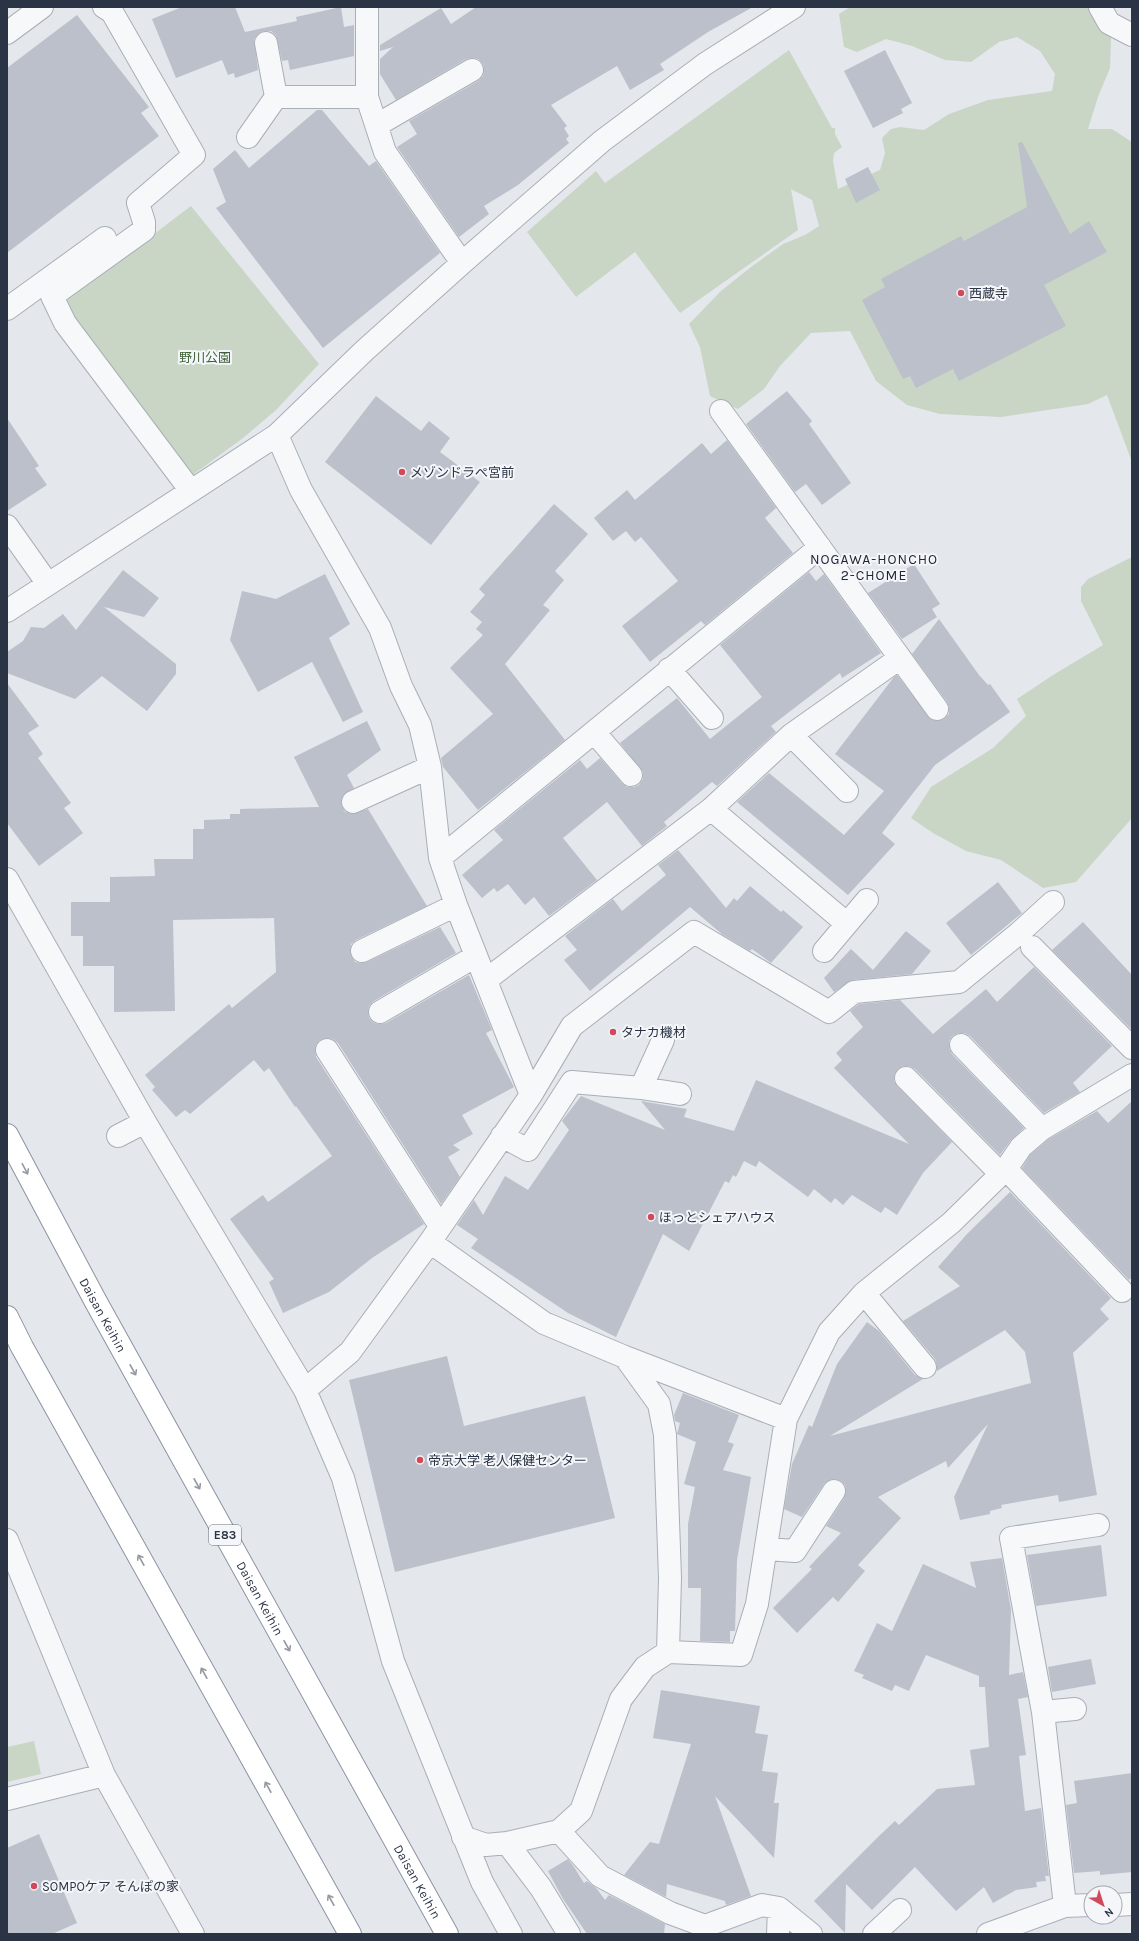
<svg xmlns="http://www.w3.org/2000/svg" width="1139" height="1941" font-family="Karla,'Noto Sans JP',sans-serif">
<rect width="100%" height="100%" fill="#e4e7ec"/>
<path fill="#c9d6c5" d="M850,7H1110L1112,13L1110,68L1098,97L1088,129H1112L1132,142V462L1107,395L1088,404L1001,417L940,414L907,405L876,381L850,331L811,333L780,366L764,389L738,409L710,396L700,347L689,324L721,291L751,267L783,244L805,235L819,226L812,200L791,189L798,230L680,313L635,252L576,297L527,232L596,171L605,183L789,50L832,128H835V134L842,147L834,153L833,161L838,189L880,170L885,153L882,138L891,129L900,127L924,130L949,114L988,100L1052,91L1055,74L1040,51L1017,37L999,42L971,62L945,60L912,46L886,39L857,52L844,47L839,14Z
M191,206L319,364L276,410L243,438L190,477L69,314L67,300Z
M1132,557V818L1076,882L1043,888L1001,860L966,851L933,833L911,818L931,787L993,748L1026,716L1017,699L1053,675L1103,645L1081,601V587L1088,579Z
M34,1741L41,1774L7,1782V1747Z"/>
<path fill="#bbc0ca" d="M182,7H235L245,32L297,21L296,17L341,7L344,27L354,25V56L290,70L288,60L282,61L276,35L271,31H264L258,34L254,39L258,70L235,78L234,73L228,75L222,60L176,78L152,19Z
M476,7H753L708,32L660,64L664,70L630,90L617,66L551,105L567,126L564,128L569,136L566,139L569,143L518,185L484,206L489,214L459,237L397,147L417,134L409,121L478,81L483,76L484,70L483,64L478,59L472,58L466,59L396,100L380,74V59L393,47L380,51V45L441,8L451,24Z
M77,15L149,107L141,113L159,136L7,253V68Z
M885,50L912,103L901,109L903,113L873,128L844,71Z
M317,110H322L369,166L376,161L440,253L323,348L216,208L226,202L213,169L235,150L249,168Z
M1022,142L1070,234L1089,221L1107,252L1044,285L1066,326L959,381L953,369L916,388L910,376L903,379L862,300L885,287L881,279L961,236L964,241L1027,207L1018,143Z
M868,167L880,190L856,203L845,179Z
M787,391L812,421L809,424L851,483L822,505L806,484L795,492L746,424Z
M376,396L421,431L429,421L450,438L440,452L480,482L431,545L325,462Z
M7,418L39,466L35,468L47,485L7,511Z
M727,440L776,508L765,518L793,553L705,625L701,621L650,662L622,626L678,581L641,537L635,542L626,531L613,541L594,518L627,490L635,500L702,443L711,454Z
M554,504L588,534L555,571L564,580L543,605L550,610L505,664L565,740L478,810L443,767L441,758L493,714L450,668L483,635L476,629L482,622L470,612L485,595L479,589Z
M914,564L940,604L932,609L937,617L902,639L868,593Z
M123,570L159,598L144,617L104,607L176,664V674L147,711L102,676L75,699L7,673V652L23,641L31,627L44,628L63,614L76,630Z
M809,572L816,581L824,574L881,653L842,678L840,673L771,726L776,732L717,786L712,782L664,822L667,826L642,846L607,802L563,838L597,880L549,916L534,897L525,905L508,884L497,892L494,888L482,898L462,875L503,840L494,830L580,760L587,769L600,758L622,783L627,787H634L639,785L643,779V772L620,743L677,698L710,739L762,697L720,645Z
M325,574L350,624L329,638L363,712L343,722L312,662L258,692L230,640L242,591L276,599Z
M939,619L979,675L988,685L990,684L1010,712L935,765L882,833L895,844L848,895L737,802L769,773L844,835L884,791L835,754L894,677L897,675L932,720L938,721L944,719L949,714V707L947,702L912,654Z
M7,683L39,726L28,733L43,754L38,758L71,803L64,808L83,833L39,866L7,823Z
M367,721L381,750L347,775L354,788L343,795L341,801L342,807L345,812L352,814L368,809L427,906L356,940L351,944L350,951L351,956L355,962L362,963L367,962L440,927L456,953L374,1001L369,1006L368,1012L369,1018L374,1023L380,1024L386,1023L469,975L492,1030L486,1033L514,1087L462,1115L473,1134L453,1145L460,1150L448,1157L460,1177L441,1204L338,1043L333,1039L327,1038L320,1040L316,1045L315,1050L316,1057L424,1224L372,1258L329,1292L283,1313L269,1282L274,1279L230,1219L263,1195L268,1202L332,1156L296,1106L295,1107L269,1068L264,1072L254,1060L190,1114L185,1110L176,1117L152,1090L155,1087L145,1075L229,1004L232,1008L276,972L274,918L173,920L175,1011L114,1012V966H83V936H71V902H110V877L155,876L154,859H193V829H204V820L230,819V814H240V809L319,807L294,757Z
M678,850L726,908L734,898L737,901L750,886L781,912L783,910L803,927L771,963L752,949L750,951L723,935L690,907L590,991L564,960L577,950L565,936L613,899L622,911L666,875L658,865Z
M998,882L1022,913L971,955L946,923Z
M1083,922L1132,975L1131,1029L1052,950Z
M906,931L931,951L912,974L853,980L834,992L824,978L851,949L873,970Z
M1034,967L1112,1046L1073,1083L1080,1092L1044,1113L970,1036L965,1033H958L952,1036L949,1041V1048L952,1054L1024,1128L1011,1140L1000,1155L915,1069L909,1066H903L898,1069L894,1075V1081L897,1086L952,1142L923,1173L897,1215L885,1207L881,1213L852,1195L843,1205L835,1198L831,1203L814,1189L808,1197L759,1161L756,1167L744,1161L736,1177L733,1175L729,1183L725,1181L689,1251L663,1234L616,1337L568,1313L471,1248L478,1239L457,1225L474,1200L483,1215L505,1176L528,1190L569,1130L562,1121L581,1096L665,1130L641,1101L687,1109L684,1117L734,1131L756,1080L909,1144L834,1068L842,1060L836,1053L863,1027L850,1011L859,1004L900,1000L933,1034L986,989L997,1002Z
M1132,1101V1277L1129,1280L1022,1168L1030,1155L1049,1139L1097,1111L1108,1123Z
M1010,1192L1111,1298L1100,1309L1109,1319L1073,1353L1097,1495L1059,1502L1058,1495L1001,1505L1002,1508L990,1511V1514L960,1520L954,1497L988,1424L948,1468L946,1461L878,1497L901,1518L858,1565L865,1571L838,1602L833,1597L797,1633L773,1608L812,1569L809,1567L841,1533L826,1526L844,1498L846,1491L845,1485L841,1481L835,1479L829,1480L824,1484L802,1517L784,1509L792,1464L809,1425L812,1427L837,1364L867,1322L879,1331L915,1375L923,1379L830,1436L1031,1383L1025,1352L1005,1330L937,1371V1365L935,1359L903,1321L960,1286L938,1267L967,1234Z
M447,1356L464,1426L585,1396L615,1518L395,1572L349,1380Z
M683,1393L739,1415L728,1442L734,1444L723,1470L751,1477L737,1560L735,1631H730V1642L700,1641L701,1588H688V1524L695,1487L684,1484L696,1442L677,1434L680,1423L675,1421L674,1415Z
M1101,1545L1107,1596L1036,1606L1027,1555Z
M1002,1558L1011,1610L1009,1675L1023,1672L1028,1697L1018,1699L1026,1755L1019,1756L1025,1811L1041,1808L1049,1876H1045L1046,1881L1036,1882L1037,1887L1016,1890L993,1903L984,1887L956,1911L915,1867L872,1910L846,1884L845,1933L814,1901L880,1835L895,1821L899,1825L937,1789L975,1785L970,1750L989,1747L985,1687H979V1676L926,1655L909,1691L895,1685L892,1691L862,1678L864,1675L854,1671L877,1623L892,1631L923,1564L976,1588L970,1562Z
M1091,1659L1096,1684L1052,1692L1048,1667Z
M661,1690L760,1706L755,1733L768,1735L762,1771L778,1773L774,1803H779L774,1858L715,1796L751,1896L726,1905L725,1901L667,1884L666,1897L624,1875L650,1842L659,1844L691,1744L653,1738Z
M1132,1773V1872L1100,1875V1871L1074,1873L1066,1805L1077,1803L1074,1781Z
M39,1834L77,1923L52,1934H7V1848Z
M568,1859L574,1867L584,1883L587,1881L597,1889L605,1900L609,1895L665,1924L664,1934H587L563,1899L548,1871Z"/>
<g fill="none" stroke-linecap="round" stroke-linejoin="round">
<g stroke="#a9aeb7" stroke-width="24">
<path id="minor" d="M104,7L112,12L194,155L138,203L144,222V230L52,296L65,323L191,491
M1100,7L1109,23L1132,35
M7,33L42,7
M266,43L276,97
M367,97V7
M377,125L472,70
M248,137L276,97H367L385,152L462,263
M7,309L105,238
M721,411L937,709
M277,435L301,490L380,628L401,686L420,725L430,767L440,858L456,905L531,1095
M7,526L48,584
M7,611L277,435L364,351L462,263L602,141L705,64L794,7
M669,669L712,718
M594,732L631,775
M791,735L847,791
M353,802L430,767
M711,809L846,923
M440,858L820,547
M7,879L145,1122L305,1390L343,1478L393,1661L482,1882L511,1934
M1032,947L1132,1048
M362,951L456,905
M824,951L867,900
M486,980L711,809L791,735L900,658
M380,1012L476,956
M961,1045L1042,1129
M327,1050L440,1226
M906,1078L1001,1174
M641,1088L663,1040
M118,1136L145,1122
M502,1136L528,1150L572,1082L641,1088L680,1094
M1006,1169L1122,1291
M430,1242L544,1323L625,1357L786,1419
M864,1293L925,1367
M625,1357L659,1404L665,1435L670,1578L668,1652
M305,1390L350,1352L430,1242L531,1095L572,1026L694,932L829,1012L854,992L959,982L1019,933L1053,902
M7,1540L104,1775L193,1934
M766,1549L795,1551L834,1491
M1043,1712L1075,1709
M7,1799L104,1775
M559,1831L600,1876L670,1913L705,1926L762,1905L779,1908L778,1934
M463,1837L486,1845L507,1843L559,1831L581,1811L621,1699L645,1667L668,1652L741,1655L757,1604L786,1419L829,1332L864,1293L951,1223L1006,1169L1021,1147L1042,1129L1132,1075
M507,1843L541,1888L569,1934
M1115,1905L1132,1904
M1065,1906L1043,1712L1011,1538L1098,1525
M779,1908L811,1934
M874,1934L900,1910
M988,1934L1065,1906L1091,1905"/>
</g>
<g stroke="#8b94a3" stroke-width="24">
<g id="highway">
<path id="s1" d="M7,1135L96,1302L447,1934"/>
<path d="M7,1317L22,1347L350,1934"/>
</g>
</g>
<use href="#minor" stroke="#f7f8fa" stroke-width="22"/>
<use href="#highway" stroke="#fff" stroke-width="22"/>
</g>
<defs><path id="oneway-shaft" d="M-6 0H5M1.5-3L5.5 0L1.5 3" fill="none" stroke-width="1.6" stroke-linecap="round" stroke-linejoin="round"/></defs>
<g stroke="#959aa2">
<use href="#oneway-shaft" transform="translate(25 1169) rotate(62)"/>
<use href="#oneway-shaft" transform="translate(133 1370) rotate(61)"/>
<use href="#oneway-shaft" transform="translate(197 1484) rotate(61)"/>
<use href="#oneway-shaft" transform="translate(141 1560) rotate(-119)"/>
<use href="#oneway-shaft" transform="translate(287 1646) rotate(61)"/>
<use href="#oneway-shaft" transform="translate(204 1673) rotate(-119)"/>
<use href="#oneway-shaft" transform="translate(268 1787) rotate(-119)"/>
<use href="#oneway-shaft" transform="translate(331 1900) rotate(-119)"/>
</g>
<g fill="#d1495b" stroke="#f4f6f9" stroke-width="1.5">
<circle cx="961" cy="293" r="4"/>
<circle cx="402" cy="472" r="4"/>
<circle cx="613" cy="1032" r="4"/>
<circle cx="651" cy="1217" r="4"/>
<circle cx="420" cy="1460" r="4"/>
<circle cx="34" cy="1886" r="4"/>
</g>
<g text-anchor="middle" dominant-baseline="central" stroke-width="4" stroke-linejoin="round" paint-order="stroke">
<rect fill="#f4f6f9" stroke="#676e7b" stroke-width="1" x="209" y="1525" width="32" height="20" rx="3"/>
<g font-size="12" font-weight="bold" fill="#2b3445">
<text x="225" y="1535">E83</text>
</g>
<g font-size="13" fill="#2b3445" stroke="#f4f6f9" text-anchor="start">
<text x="969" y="293">西蔵寺</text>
<text x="410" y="472">メゾンドラぺ宮前</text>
<text x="621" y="1032">タナカ機材</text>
<text x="659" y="1217">ほっとシェアハウス</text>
<text x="428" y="1460">帝京大学 老人保健センター</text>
<text x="42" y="1886">SOMPOケア そんぽの家</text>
</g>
<g font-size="13" fill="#3f6138" stroke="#f4f6f9">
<text x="205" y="357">野川公園</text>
</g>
<g font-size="13" fill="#2b3445" stroke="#f4f6f9">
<text stroke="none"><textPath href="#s1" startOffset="204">Daisan Keihin</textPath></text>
<text stroke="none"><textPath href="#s1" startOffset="528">Daisan Keihin</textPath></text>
<text stroke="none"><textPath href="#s1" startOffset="852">Daisan Keihin</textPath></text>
</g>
<g font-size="14" letter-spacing="1" fill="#1d2536" stroke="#f4f6f9">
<text x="874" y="559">NOGAWA-HONCHO<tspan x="874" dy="16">2-CHOME</tspan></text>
</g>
</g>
<rect width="1139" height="1941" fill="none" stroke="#2b3445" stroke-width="16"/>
<g transform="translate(1103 1905) rotate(141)"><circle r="19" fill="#f4f6f9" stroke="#a4a8b1"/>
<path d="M0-3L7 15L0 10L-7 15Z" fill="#d1495b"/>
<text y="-6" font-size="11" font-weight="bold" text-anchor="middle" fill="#2b3445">N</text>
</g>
</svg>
